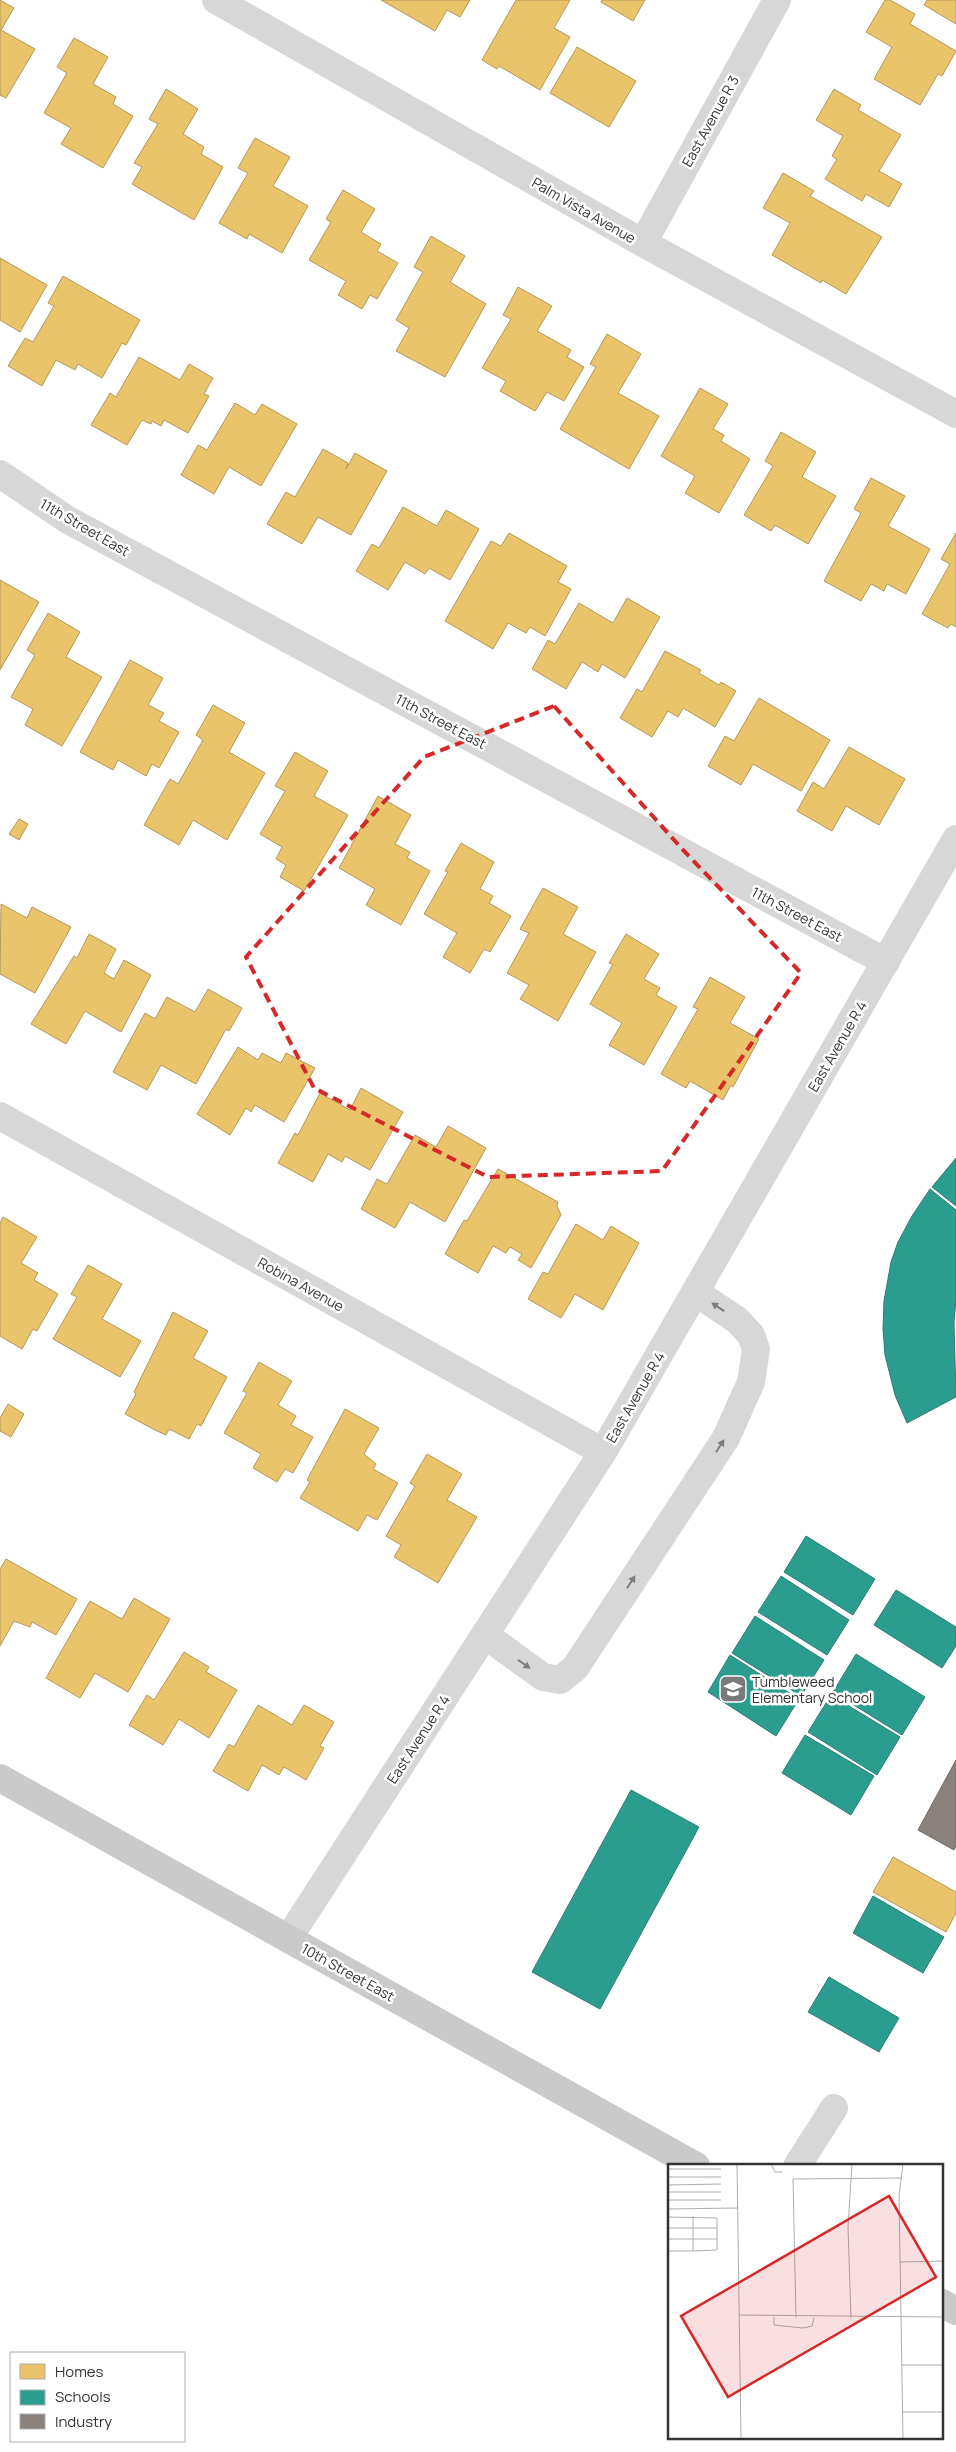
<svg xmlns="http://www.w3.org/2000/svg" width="956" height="2452" font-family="Manrope,sans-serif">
<rect width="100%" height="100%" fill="#fff"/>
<path fill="#e9c46a" stroke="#b2985a" d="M0,0L14,8L1,30L35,49L6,98L0,95Z
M381,0H470L460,17L447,10L435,31Z
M516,0H570L554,28L570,37L540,90L499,66L497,69L482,60Z
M602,0H645L633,21L601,2Z
M885,0H890L915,14L910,24L956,51L942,76L938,74L920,105L874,79L892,47L866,32Z
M927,0H956V24L924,5Z
M74,38L108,57L93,84L116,97L113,104L133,116L103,168L61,144L71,128L44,113L67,73L57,67Z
M577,47L636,81L609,127L550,93Z
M166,89L198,109L183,134L204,147L201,154L223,167L194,220L132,184L142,167L134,163L158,124L149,119Z
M834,89L861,105L858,110L901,135L879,171L902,184L889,207L866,194L862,201L825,179L837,159L832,156L843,136L816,120Z
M255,138L290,157L273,186L308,206L282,253L249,234L247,239L219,223L248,173L238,168Z
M783,173L814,191L810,196L882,237L846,294L822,280L821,283L772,255L790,223L763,208Z
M343,190L375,209L361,232L381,244L377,251L398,263L377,299L370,295L362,309L338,295L346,281L309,260L331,222L326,219Z
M431,236L465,256L450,282L486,304L445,377L396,351L409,328L396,320L423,272L414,267Z
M0,258L47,285L20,332L0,320Z
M63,276L140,320L126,345L122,343L102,378L78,364L75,370L56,360L42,386L8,366L25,338L33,342L54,306L48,303Z
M518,287L552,306L537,331L571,350L567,357L584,367L564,401L547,392L535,411L500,391L506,381L482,368L511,319L503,315Z
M607,334L641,354L618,393L659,416L629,469L560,429L596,367L590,364Z
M139,357L180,380L189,364L213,378L204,394L209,396L188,433L164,420L161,426L152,421L151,424L142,420L127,445L91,425L110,393L116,397Z
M700,388L728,404L713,429L724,435L721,441L750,459L719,513L685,493L695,476L661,456Z
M235,403L255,415L262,404L297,424L261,486L229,467L214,494L181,475L198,445L207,450Z
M781,432L816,452L802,477L836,496L808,544L775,525L771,531L744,515L773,466L765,461Z
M323,449L348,463L346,469L355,453L387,471L351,535L318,517L302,544L267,524L286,492L295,497Z
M871,478L905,496L888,526L930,549L906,594L887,584L884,591L871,584L861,601L824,581L861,513L854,509Z
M403,507L437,526L446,510L479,529L450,580L429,568L425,574L405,562L388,590L356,571L372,544L379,548Z
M509,533L567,566L558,582L571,589L545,636L530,627L526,633L508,623L493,649L445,621L491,541L501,546Z
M956,533V627L951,624L948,628L922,614L950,564L941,559Z
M0,580L39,602L0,670Z
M627,598L660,617L625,678L602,664L598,672L582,662L566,689L532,669L548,640L555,644L579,603L613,623Z
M48,613L80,632L66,657L102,677L62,746L25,725L33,709L11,697L35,655L27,650Z
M665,651L701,670L699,673L719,685L721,682L736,691L715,727L683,708L678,717L668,711L652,737L620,718L637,689L642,692Z
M130,660L163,678L148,705L164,713L159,721L179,732L159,768L152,764L146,776L118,760L113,770L80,752Z
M759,698L830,740L801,791L753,764L741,785L708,766L725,736L734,741Z
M213,705L245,723L229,752L265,773L227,840L193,820L179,845L144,825L170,779L178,784L203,740L196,735Z
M849,747L905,779L879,825L846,806L832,831L797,811L813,782L824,789Z
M295,752L328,771L314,796L348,815L304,891L280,877L286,865L276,859L282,847L260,834L285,791L275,786Z
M378,796L411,815L395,844L410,852L407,858L430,871L401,925L366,905L375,889L339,868Z
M19,819L28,824L19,840L9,834Z
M461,843L494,862L480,889L493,896L489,903L511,916L490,952L484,949L470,973L443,957L457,933L424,914L448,872L445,871Z
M543,888L578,907L563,934L596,952L558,1021L520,999L529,985L507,973L529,933L520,929Z
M1,904L27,918L32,907L71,927L35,993L0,974Z
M89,934L116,949L104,973L114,979L124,960L151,975L121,1032L85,1011L66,1044L31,1024L74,956L77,958Z
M626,934L659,954L644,979L660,988L656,995L677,1007L644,1065L609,1045L622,1023L590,1004L613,964L609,963Z
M710,977L745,997L730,1023L759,1039L733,1087L731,1085L723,1100L690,1081L686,1088L661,1074L698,1009L693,1007Z
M208,989L242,1008L229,1031L226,1029L196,1084L161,1065L147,1090L113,1072L145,1013L155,1019L167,997L195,1012Z
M238,1047L258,1060L262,1053L281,1063L286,1053L315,1068L284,1122L255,1105L251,1112L246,1108L230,1135L197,1114Z
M361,1088L403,1112L370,1170L345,1156L342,1162L328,1154L313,1182L278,1163L295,1133L298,1135L320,1093L350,1110Z
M448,1126L486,1148L445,1222L410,1202L395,1228L361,1209L377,1179L387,1184L415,1135L436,1147Z
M498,1169L558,1202L557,1206L561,1215L531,1268L518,1260L522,1254L510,1247L506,1253L493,1246L478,1273L445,1254L464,1220L467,1221Z
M3,1217L37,1237L21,1263L38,1273L34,1280L58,1294L37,1331L33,1329L22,1349L0,1336V1223Z
M576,1224L603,1240L611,1226L639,1243L603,1310L575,1294L561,1318L528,1299L543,1272L548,1274Z
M88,1265L122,1284L102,1319L141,1341L120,1377L53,1339L77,1297L71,1294Z
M173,1312L208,1331L193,1358L227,1377L201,1426L197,1424L189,1439L169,1429L166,1435L155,1430L125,1414L136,1394L134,1392Z
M259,1362L292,1381L278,1405L296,1416L291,1425L313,1437L293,1473L285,1469L277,1482L253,1468L261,1454L224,1433L247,1393L243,1391Z
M8,1404L24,1414L11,1437L0,1431V1418Z
M345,1409L379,1428L364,1454L376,1464L373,1469L398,1483L377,1520L367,1515L358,1531L300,1498L310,1482L307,1480Z
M427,1454L462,1474L447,1500L477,1517L438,1583L394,1557L401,1545L386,1536L415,1486L410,1483Z
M6,1559L77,1599L56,1635L32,1622L30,1627L14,1621L0,1646V1569Z
M134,1598L170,1619L128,1692L95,1673L80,1698L46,1678L90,1601L122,1619Z
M184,1652L209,1667L206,1672L237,1690L209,1738L179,1719L163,1745L129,1725L147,1695L154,1700Z
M258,1705L292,1725L304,1705L334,1722L320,1746L324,1748L306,1780L284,1767L279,1775L262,1765L248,1791L213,1771L229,1744L234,1747Z
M893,1857L956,1892V1913L946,1932L873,1892Z"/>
<path fill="#2a9d8f" stroke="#2d7d73" d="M956,1158V1206L932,1187Z
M930,1189L956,1210V1298L954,1322L956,1397L907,1423L895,1395L885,1355L883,1329L884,1301L891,1262L898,1242L912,1216Z
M806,1536L875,1579L853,1615L784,1572Z
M781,1576L849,1620L827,1655L758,1612Z
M896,1590L956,1627V1646L942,1668L874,1625Z
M755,1616L824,1660L801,1696L732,1653Z
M856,1654L925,1697L902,1735L833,1692Z
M730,1655L799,1699L776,1736L708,1692Z
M831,1695L900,1737L877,1775L808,1732Z
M805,1735L874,1776L851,1815L782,1773Z
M631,1790L699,1827L600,2009L532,1972Z
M873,1896L944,1937L923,1973L853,1933Z
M829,1977L899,2018L879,2052L808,2012Z"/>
<path fill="#8a817c" stroke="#706a66" d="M956,1760V1846L954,1850L918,1830Z"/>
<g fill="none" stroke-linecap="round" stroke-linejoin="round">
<path stroke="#d7d7d7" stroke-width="28" d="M216,0L643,243L956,414
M643,243L777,0
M0,474L68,520L886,962
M0,1116L603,1452
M485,1635L543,1677L560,1680L575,1668L726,1438L751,1382L756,1349L751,1335L737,1320L695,1292
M288,1939L603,1452L956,839
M797,2166L834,2108"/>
<path stroke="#cacaca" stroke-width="28" d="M0,1778L696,2166
M942,2303L956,2311"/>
</g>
<defs><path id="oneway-solid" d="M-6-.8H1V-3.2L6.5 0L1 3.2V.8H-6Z" transform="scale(1.25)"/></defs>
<g fill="#7d7d7d">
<use href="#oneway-solid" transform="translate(718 1307) rotate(-146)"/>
<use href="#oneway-solid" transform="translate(720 1446) rotate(-57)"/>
<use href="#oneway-solid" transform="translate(631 1582) rotate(-57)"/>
<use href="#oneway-solid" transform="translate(524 1664) rotate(35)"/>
</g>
<path fill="none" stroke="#d62828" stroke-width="4" stroke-dasharray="10 6" stroke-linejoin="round" d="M554,706L684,851L801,973L662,1171L488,1177L314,1088L246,957L424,757Z"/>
<defs>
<g id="school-square" transform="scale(1.4375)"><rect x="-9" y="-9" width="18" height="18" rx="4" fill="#7a7a7a" stroke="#fff"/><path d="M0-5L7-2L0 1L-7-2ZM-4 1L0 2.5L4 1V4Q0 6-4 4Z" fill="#fff"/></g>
</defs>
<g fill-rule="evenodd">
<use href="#school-square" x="733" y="1689"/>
</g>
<g text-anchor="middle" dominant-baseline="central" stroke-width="5" stroke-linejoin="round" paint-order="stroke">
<g font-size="14" fill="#333" stroke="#fff">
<text transform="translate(710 121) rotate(-61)">East Avenue R 3</text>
<text transform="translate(584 210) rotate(30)">Palm Vista Avenue</text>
<text transform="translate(85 527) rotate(30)">11th Street East</text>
<text transform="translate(441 721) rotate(28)">11th Street East</text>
<text transform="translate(797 914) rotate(28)">11th Street East</text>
<text transform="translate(837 1046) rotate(-60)">East Avenue R 4</text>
<text transform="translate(301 1284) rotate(29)">Robina Avenue</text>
<text transform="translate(635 1397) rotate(-60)">East Avenue R 4</text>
<text transform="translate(418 1739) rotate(-57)">East Avenue R 4</text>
<text transform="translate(348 1972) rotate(29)">10th Street East</text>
</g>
<g font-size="14" fill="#333" stroke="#fff" text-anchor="start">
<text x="752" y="1681">Tumbleweed<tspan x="752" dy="16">Elementary School</tspan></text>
</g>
</g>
<g transform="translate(668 2164)">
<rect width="275" height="275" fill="#fff"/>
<path fill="none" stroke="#adadad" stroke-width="1" d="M69,0L73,275M103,0L107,8H114M0,5H53M0,13H53M0,21L53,20M0,28H53M0,36H53M0,45L69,44M0,53L49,54V75M0,64H49M0,75H49V86L25,87M0,87H25V52M232,98L275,97M71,151L275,153M106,153V161L135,164L144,162L146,154M128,154L125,15L234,14M183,154L180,63L184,0M234,201H275M235,248H275M235,275L231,31L235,0"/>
<path fill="#d62828" fill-opacity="0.15" stroke="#d62828" stroke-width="2.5" d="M221,32L268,113L60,233L13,152Z"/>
<rect width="275" height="275" fill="none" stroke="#333" stroke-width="2.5"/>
</g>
<rect x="10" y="2352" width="175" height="90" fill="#ffffff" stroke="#adadad"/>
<rect x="20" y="2364" width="25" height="15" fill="#e9c46a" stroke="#adadad"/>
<text x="55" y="2377" font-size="15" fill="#333333">Homes</text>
<rect x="20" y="2390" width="25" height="15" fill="#2a9d8f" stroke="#adadad"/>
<text x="55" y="2402" font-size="15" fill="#333333">Schools</text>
<rect x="20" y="2414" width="25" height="15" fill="#8a817c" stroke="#adadad"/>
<text x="55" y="2427" font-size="15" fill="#333333">Industry</text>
</svg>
